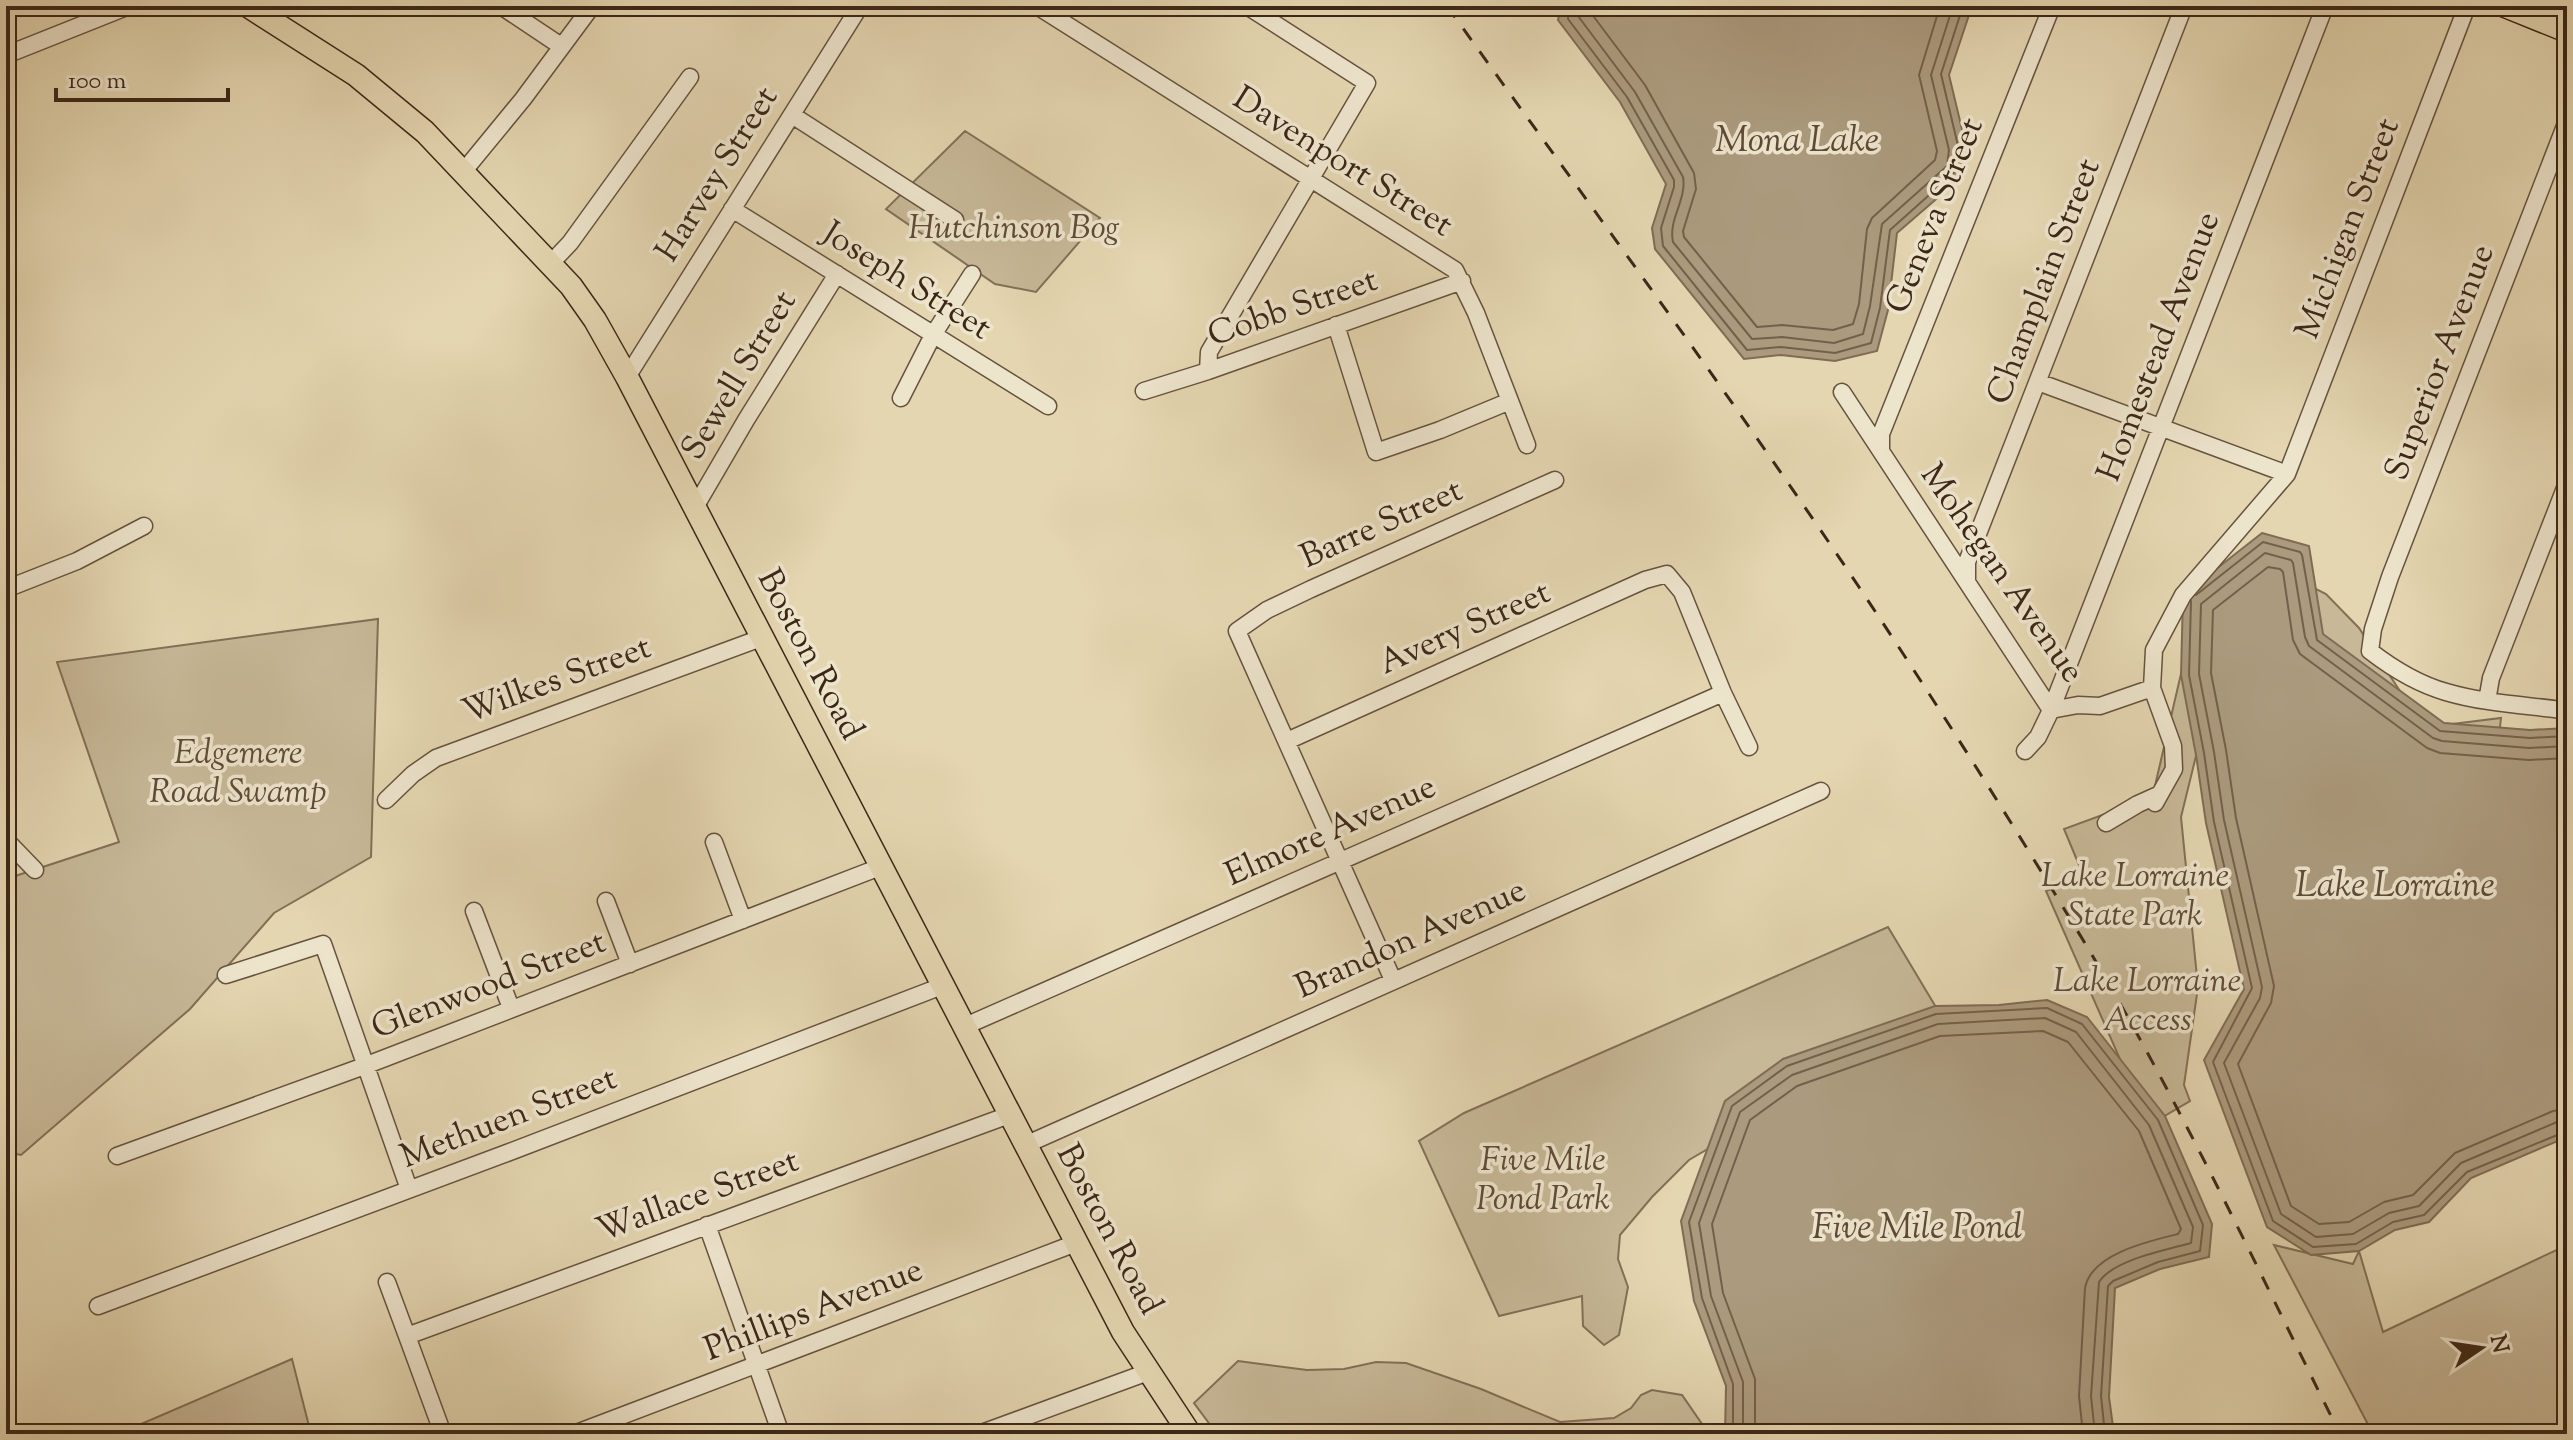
<svg xmlns="http://www.w3.org/2000/svg" width="2573" height="1440" font-family="'Sorts Mill Goudy',serif">
<rect width="100%" height="100%" fill="#e4d6b1"/>
<filter id="stains"><feTurbulence type="fractalNoise" baseFrequency=".0025" numOctaves="4"/><feColorMatrix values="0 0 0 0 .2 0 0 0 0 .09 0 0 0 0 .02 0 0 0 .5 -.17"/></filter>
<radialGradient id="worn" r=".72"><stop offset=".6" stop-color="#630" stop-opacity="0"/><stop offset="1" stop-color="#630" stop-opacity=".3"/></radialGradient>
<path fill="#c7b897" stroke="#827057" stroke-width="2" d="M965,131L1100,218L1036,292L995,284L886,209Z
M2206,566L2275,568L2326,594L2359,628L2420,722L2452,724L2501,718L2497,753L2450,759L2409,756L2323,634L2275,593H2236L2181,817L2198,987L2184,1085L2190,1101L2149,1125L2046,891L2084,877L2064,829L2124,807L2151,803Z
M378,619L371,857L274,913L190,1009L21,1155L6,1152V879L119,842L57,662Z
M1888,927L1982,1084L1742,1129L1689,1160L1652,1197L1620,1235L1618,1259L1628,1287L1619,1335L1604,1345L1583,1326L1582,1296L1499,1316L1419,1141L1464,1113Z
M2274,1245L2353,1264L2359,1251L2383,1332L2567,1245V1434H2373Z
M292,1359L311,1434H118Z
M1238,1361L1307,1370L1344,1369L1376,1362L1406,1363L1481,1389L1560,1422L1614,1418L1631,1408L1641,1395L1652,1390L1682,1395L1702,1424L1705,1434H1217L1194,1403Z"/>
<path fill="#ab9a7d" stroke="#7f6c54" stroke-width="2" d="M1561,6H1972L1949,75L1967,150L1964,175L1897,233L1888,310L1877,351L1835,361L1781,355L1744,359L1655,249L1652,228L1666,184L1620,102L1558,20Z
M2262,533L2309,546L2323,634L2444,723L2530,730L2567,728V1137L2471,1178L2429,1222L2395,1230L2359,1251L2311,1255L2267,1227L2204,1060L2244,989L2206,823L2196,755L2181,675L2183,595Z
M2047,1000L2087,1017L2165,1116L2212,1224L2209,1257L2160,1269L2115,1288L2109,1397L2114,1434H1725L1726,1386L1694,1301L1681,1221L1725,1101L1783,1059L1935,1006L1999,1005Z"/>
<g fill="none" stroke-linecap="round" stroke-linejoin="round">
<path stroke="#74604a" stroke-width="2" d="M1568,6V19L1627,97L1674,180V187L1661,228L1663,246L1747,350L1781,347L1835,353L1871,343L1880,308L1890,230L1956,171L1959,150L1941,74L1963,6
M1578,6V16L1635,92L1683,177C1687,200 1668,219 1673,242L1752,339L1782,337L1834,343L1863,334L1870,306L1882,224L1947,166L1949,150L1931,75L1953,6
M1590,6L1591,13L1645,85L1694,173L1696,189L1683,231L1684,237L1757,327L1782,325L1833,330L1853,324L1859,304L1867,229L1872,218L1935,160L1937,151L1919,75L1940,6
M2196,595L2263,542L2300,552L2302,555L2317,640L2440,731L2530,738L2567,736
M2191,601L2189,675L2204,753L2214,822L2252,988L2213,1062L2273,1221L2313,1247L2356,1244L2393,1222L2424,1215L2467,1172L2567,1131
M2567,746L2529,748L2442,741L2433,738L2309,646L2305,637L2293,563L2291,560L2265,553L2201,604L2199,674L2214,752L2224,820L2262,987L2260,998L2224,1063L2281,1214L2316,1237L2353,1234L2389,1213L2419,1206L2461,1163L2557,1122L2567,1121
M2567,758L2529,760L2440,753L2427,748L2300,654L2293,640L2283,572L2280,569L2268,567L2213,610L2211,673L2226,750L2236,818L2274,986L2271,1003L2238,1064L2291,1206L2319,1224L2349,1222L2384,1202L2413,1195L2455,1153L2553,1111L2567,1109
M1733,1434V1384L1702,1298L1689,1222L1732,1106L1787,1066L1936,1014L2047,1008L2082,1024L2158,1120L2203,1225L2200,1251L2158,1262L2113,1281L2108,1286L2101,1396L2105,1434
M1743,1434V1382L1711,1296L1699,1223L1740,1112L1792,1075L1938,1024L2045,1018L2076,1032L2149,1125L2193,1227L2191,1243C2166,1250 2113,1260 2099,1282L2091,1396L2095,1434
M1755,1434V1379L1723,1293L1712,1224L1750,1120L1797,1086L1940,1036L2043,1031L2068,1042L2139,1131L2181,1229L2178,1234C2149,1241 2091,1254 2085,1288L2079,1396L2083,1434"/>
<g stroke="#66533e" stroke-width="19">
<path id="minor" d="M501,6L561,46
M1037,6L1455,270L1476,313L1527,445
M6,55L129,6
M792,115L955,220
M2567,121L2390,577L2373,629L2370,651C2392,668 2418,684 2446,692C2483,703 2523,705 2562,710L2567,707
M463,172L523,99L592,6
M732,209L1048,406
M551,263L570,243L690,77
M1336,325L1376,452L1440,430L1510,401
M1208,371L1209,352L1367,83L1247,6
M627,377L860,6
M2038,382L2287,474
M1144,391L1208,371L1462,281
M1842,392L2051,710L2078,705L2100,706L2152,688
M901,398L933,335L972,274
M1881,450V434L2052,6
M694,509L746,420L837,274
M1967,581V562L2184,6
M6,589L77,561L144,526
M2487,701L2491,678L2567,483
M1287,741L1645,580L1667,574L1682,592L1723,693L1749,747
M2025,751L2038,737L2051,710L2325,6
M386,800L413,774L436,758L761,638
M2155,803L2174,769L2173,746L2152,688L2154,650L2183,595L2287,474L2467,6
M2106,823L2138,804L2158,795
M6,840L35,870
M714,842L743,920
M606,901L630,964
M474,911L511,1008
M226,975L323,944L409,1189
M1393,980L1237,631L1267,610L1311,589L1555,480
M963,1027L1723,693
M1025,1145L1821,791
M117,1156L367,1065L880,867
M707,1225L781,1434
M387,1282L407,1336
M98,1306L507,1153L942,986
M443,1434L407,1336L1009,1115
M574,1434L1076,1243
M979,1434L1148,1372"/>
</g>
<g stroke="#3c2717" stroke-width="25">
<path id="major" d="M248,6L356,75L425,132L571,286L595,320L627,377L1123,1332L1190,1434
M2505,6L2567,31"/>
</g>
<use href="#minor" stroke="#ede4cc" stroke-width="16"/>
<use href="#major" stroke="#e4d6b1" stroke-width="22"/>
<path stroke="#3c2717" stroke-width="3" stroke-dasharray="14 14" stroke-linecap="butt" d="M1447,6C1585,199 1727,390 1859,587C1937,704 2013,824 2086,945C2180,1102 2258,1270 2340,1434"/>
</g>
<g text-anchor="middle" dominant-baseline="central" stroke-width="7" stroke-linejoin="round" paint-order="stroke">
<g font-size="34" fill="#3c2717" stroke="#ede4cc">
<text transform="translate(1342 163) rotate(32)">Davenport Street</text>
<text transform="translate(718 175) rotate(-58)">Harvey Street</text>
<text transform="translate(1936 216) rotate(-68)">Geneva Street</text>
<text transform="translate(2349 229) rotate(-69)">Michigan Street</text>
<text transform="translate(906 282) rotate(32)">Joseph Street</text>
<text transform="translate(2045 282) rotate(-69)">Champlain Street</text>
<text transform="translate(1293 309) rotate(-19)">Cobb Street</text>
<text transform="translate(2160 347) rotate(-69)">Homestead Avenue</text>
<text transform="translate(2441 363) rotate(-69)">Superior Avenue</text>
<text transform="translate(740 376) rotate(-59)">Sewell Street</text>
<text transform="translate(1382 525) rotate(-24)">Barre Street</text>
<text transform="translate(2001 574) rotate(55)">Mohegan Avenue</text>
<text transform="translate(1465 629) rotate(-24)">Avery Street</text>
<text transform="translate(809 655) rotate(62)">Boston Road</text>
<text transform="translate(557 681) rotate(-20)">Wilkes Street</text>
<text transform="translate(1331 832) rotate(-24)">Elmore Avenue</text>
<text transform="translate(1411 940) rotate(-24)">Brandon Avenue</text>
<text transform="translate(489 986) rotate(-21)">Glenwood Street</text>
<text transform="translate(509 1119) rotate(-21)">Methuen Street</text>
<text transform="translate(698 1197) rotate(-20)">Wallace Street</text>
<text transform="translate(1108 1230) rotate(62)">Boston Road</text>
<text transform="translate(814 1311) rotate(-21)">Phillips Avenue</text>
</g>
<g font-size="34" font-style="italic" fill="#5f4b37" stroke="#ede4cc">
<text x="1014" y="229">Hutchinson Bog</text>
<text x="238" y="754">Edgemere<tspan x="238" dy="39">Road Swamp</tspan></text>
<text x="2135" y="877">Lake Lorraine<tspan x="2135" dy="39">State Park</tspan></text>
<text x="2147" y="982">Lake Lorraine<tspan x="2147" dy="39">Access</tspan></text>
<text x="1543" y="1161">Five Mile<tspan x="1543" dy="39">Pond Park</tspan></text>
</g>
<g font-size="36" font-style="italic" fill="#5d4a36" stroke="#ede4cc">
<text x="1797" y="142">Mona Lake</text>
<text x="2395" y="887">Lake Lorraine</text>
<text x="1917" y="1229">Five Mile Pond</text>
</g>
</g>
<rect width="2573" height="1440" fill="none" stroke="#e4d6b1" stroke-width="32"/>
<rect x="8" y="8" width="2557" height="1424" fill="none" stroke="#3c2717" stroke-width="4"/>
<rect x="16" y="16" width="2541" height="1408" fill="none" stroke="#3c2717" stroke-width="2"/>
<g transform="translate(2481 1348) rotate(77)" stroke="#ede4cc" stroke-width="6" paint-order="stroke">
<path d="M0-6L14 30L0 20L-14 30Z" fill="#3c2717"/>
<text y="-12" font-size="22" font-weight="bold" text-anchor="middle" fill="#3c2717">N</text>
</g>
<path d="M56 88v12h172v-12" fill="none" stroke="#3c2717" stroke-width="4"/>
<text x="68" y="88" font-size="24" fill="#3c2717" stroke="#ede4cc" stroke-width="6" paint-order="stroke">100 m</text>
<rect width="100%" height="100%" filter="url(#stains)"/>
<rect width="100%" height="100%" fill="url(#worn)"/>
</svg>
